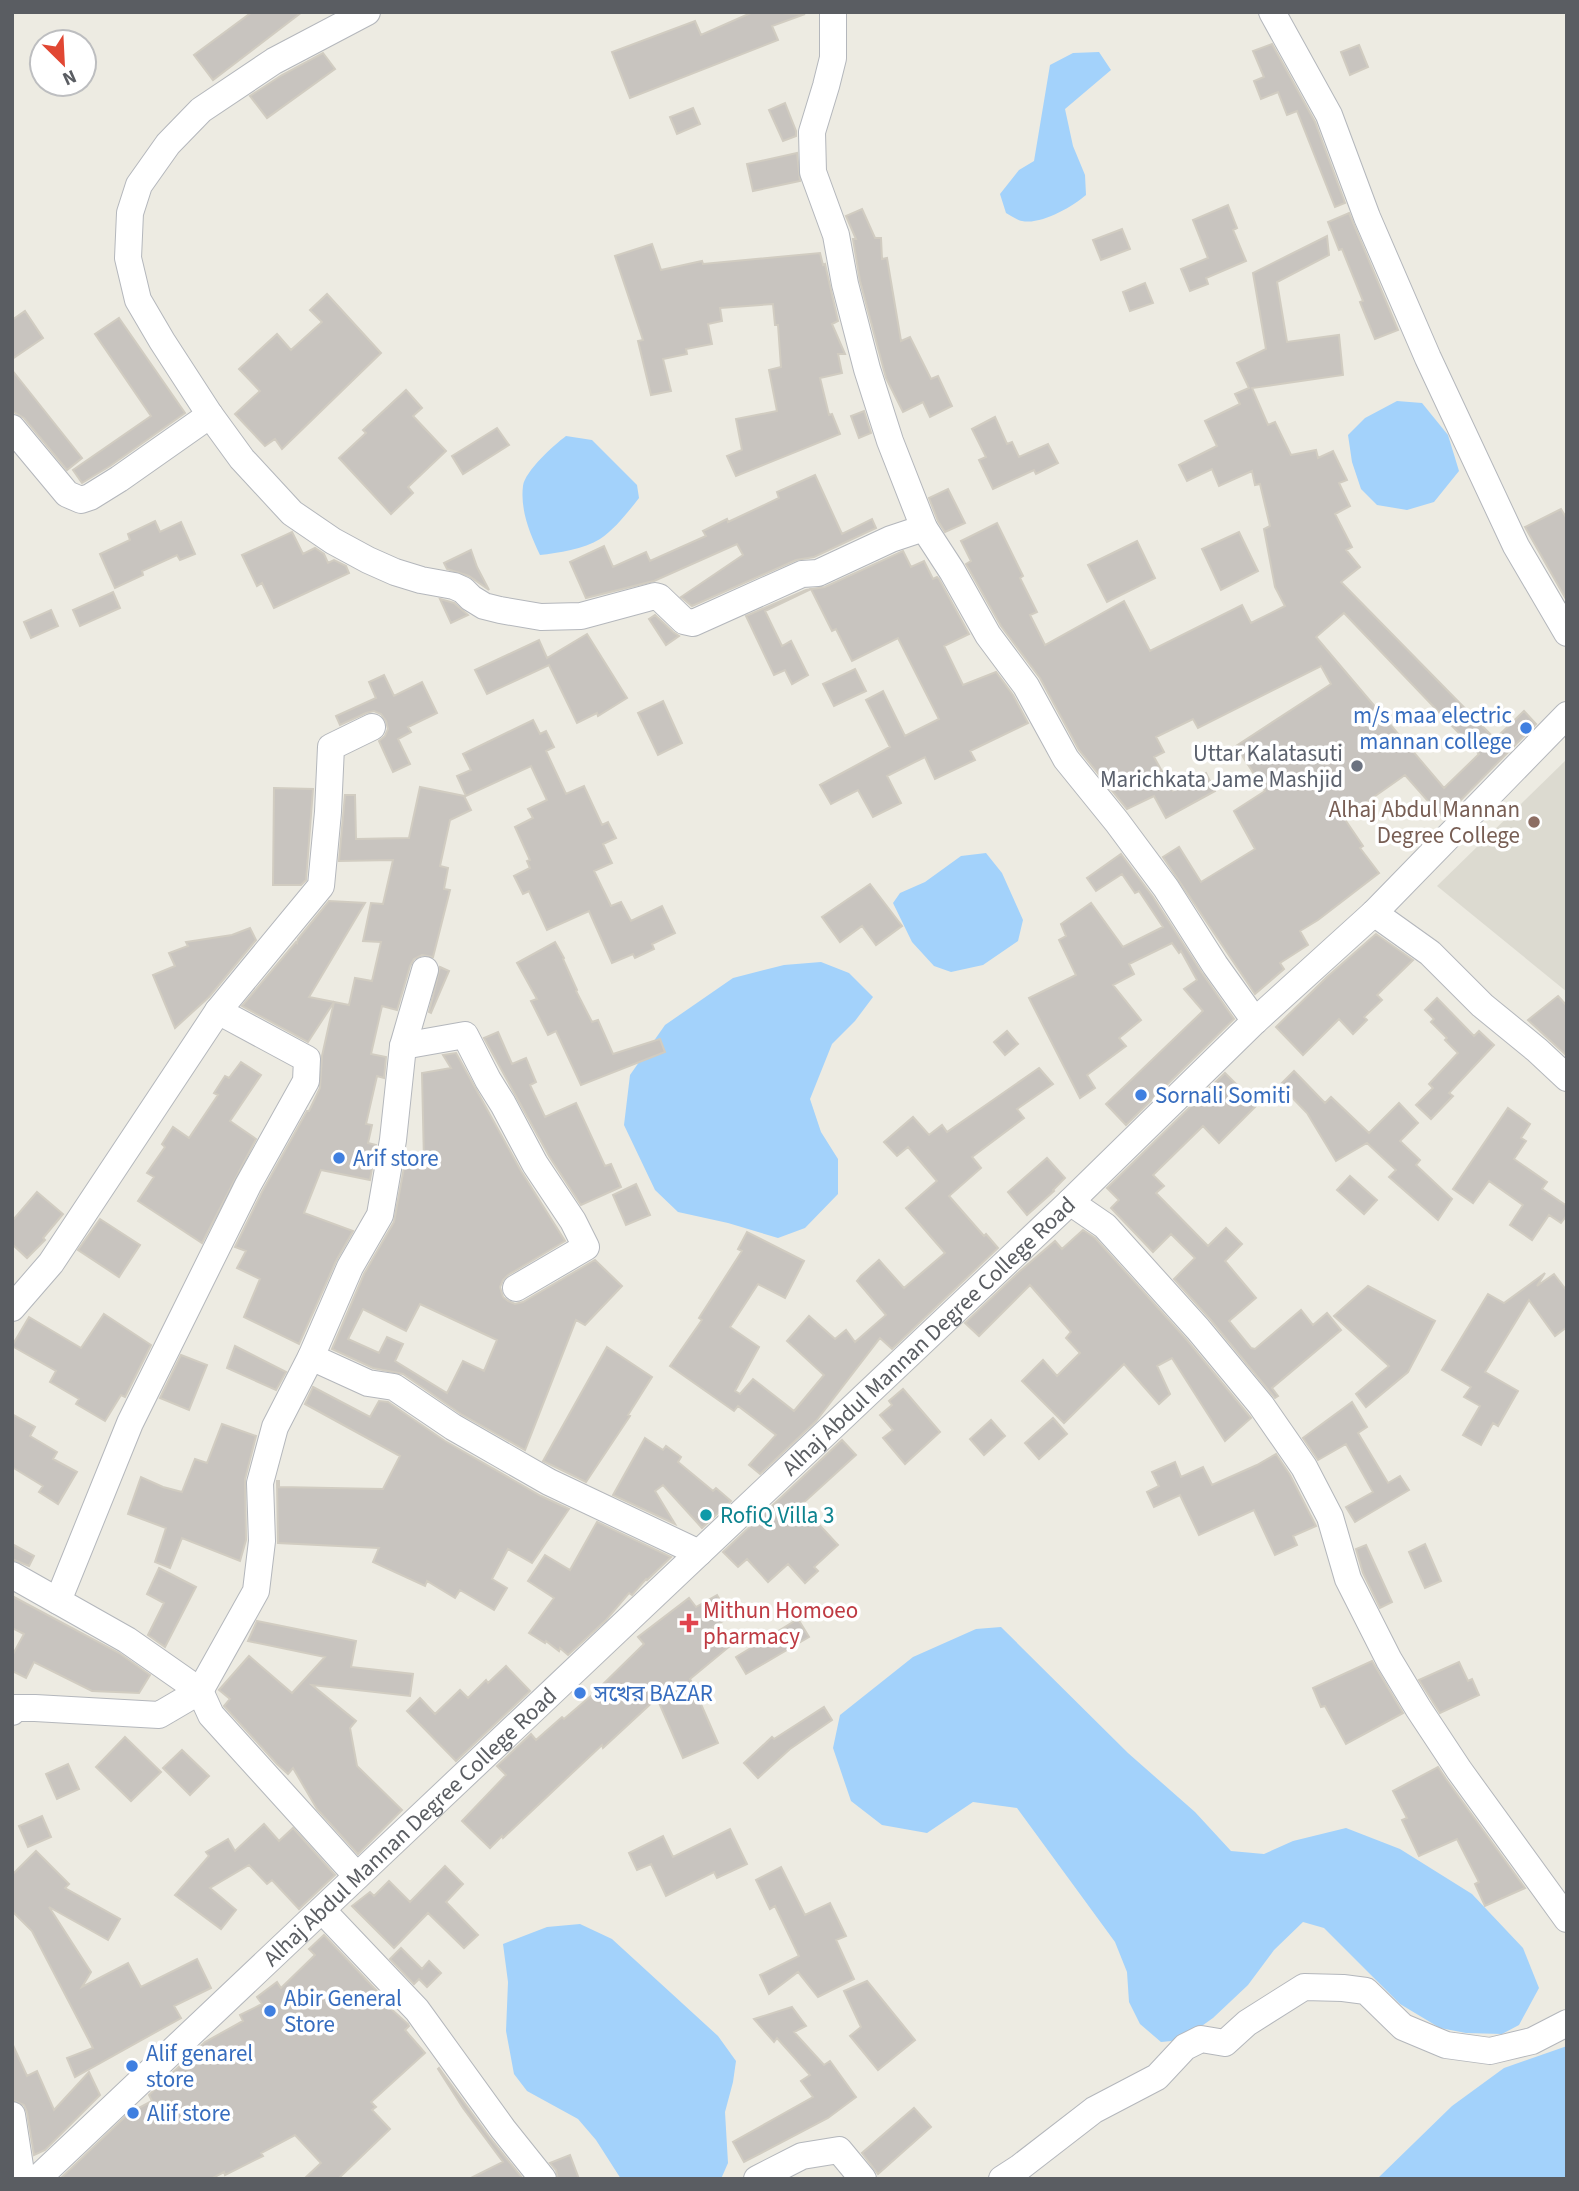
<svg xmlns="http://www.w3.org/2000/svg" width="1579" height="2191" font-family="'Source Sans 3','Noto Sans Bengali',sans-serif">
<rect width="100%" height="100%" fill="#edebe2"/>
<path fill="#dcdad0" d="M1567,759V992L1437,886Z"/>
<path fill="#a3d2fb" d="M1099,52L1111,70L1065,109L1073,146L1085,175L1086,195C1072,207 1041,225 1022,221C1017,220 1010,215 1006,213L1000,194L1019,170L1034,161L1050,65L1073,53Z
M1397,401L1422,403L1448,435L1459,471L1434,502L1407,510L1377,505L1361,489L1352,462L1348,435L1365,418Z
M566,436L592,440L637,485L639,498C628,512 615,529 600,539C584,549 558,553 540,555C530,534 520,510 523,486C525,471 554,445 566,436Z
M986,853L1002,873L1023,920L1018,941L983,965L951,972L934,966L912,942L893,903L900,893L925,882L961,856Z
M821,962L849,973L873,997L855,1021L832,1044L810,1099L821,1132L838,1159V1194L805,1228L778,1238L728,1223L678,1212L655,1190L624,1125L630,1075L665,1025L733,978L784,965Z
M1001,1627L1128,1753L1195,1812L1231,1851L1264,1854L1293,1841L1346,1828L1400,1849L1472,1894L1523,1948L1539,1988L1519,2025L1502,2034L1466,2033L1440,2028L1400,2004L1324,1928L1303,1922L1274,1950L1248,1985L1213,2018L1182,2040L1161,2042L1140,2024L1129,2002L1127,1972L1115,1942L1017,1808L973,1802L927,1833L882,1825L851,1801L833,1748L840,1715L913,1657L976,1629Z
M580,1924L612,1939L718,2036L736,2061L733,2082L725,2112L728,2163L721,2179H621L596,2140L578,2119L527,2091L514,2074L506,2031L508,1982L503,1944L547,1927Z
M1567,2046V2179H1377L1452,2106L1504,2068Z"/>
<path fill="#c8c4bf" stroke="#d1ccc1" stroke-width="2" fill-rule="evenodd" d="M252,12H302L213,80L194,55Z
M753,12L805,14L772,26L778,40L630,98L612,52L695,21L701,35Z
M1272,44L1315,122L1345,203L1335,207L1297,111L1287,115L1278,92L1261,99L1254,81L1264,77L1253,51Z
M1359,45L1368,67L1350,75L1341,52Z
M323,53L335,69L267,118L250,96L282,75Z
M785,103L796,131V136L783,141L769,110Z
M693,108L700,124L677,134L670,117Z
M797,153L800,181L753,191L747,164Z
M1228,205L1237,228L1233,230L1246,261L1206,278L1208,284L1190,291L1181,269L1208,258L1193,220Z
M862,209L875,238H881L882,259L887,258L901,341L910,337L931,379L938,376L952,406L930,417L923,402L903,412L886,378L860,281L853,239H856L846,216Z
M1349,213L1398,330L1375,339L1360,302L1363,301L1342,249L1339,250L1328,222Z
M1122,229L1130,249L1101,260L1093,240Z
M1327,236L1329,255L1277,282L1287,342L1339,335L1343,375L1252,388L1268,425L1275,422L1291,455L1316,450L1318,458L1333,451L1347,480L1339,483L1350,506L1335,514L1352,547L1346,550L1360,567L1341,582L1495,739L1524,711L1536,724L1443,818L1405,775L1344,818L1363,846L1360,848L1379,873L1318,920L1300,931L1308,945L1280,963L1284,969L1255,994L1163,857L1179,847L1201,882L1255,849L1234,811L1265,791L1236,746L1331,684L1321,666L1198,728L1193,719L1156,737L1164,752L1154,757L1173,791L1206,773L1215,791L1166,818L1154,796L1127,809L1079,750L1040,678L1001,626L966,564L971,561L961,541L997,523L1023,576L1020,578L1037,612L1030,615L1045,645L1124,601L1150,651L1242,605L1251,623L1285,606L1275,587L1264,529L1270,526L1260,484L1255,485L1252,471L1219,486L1212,469L1187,481L1179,465L1217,446L1205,421L1240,404L1235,394L1249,388L1237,363L1266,349L1253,273ZM1344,613L1479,754L1444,788L1316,637Z
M652,244L661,270L702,261L703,264L820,253L823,265L825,264L838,321L832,324L845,354H838L842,373L820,378L829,415L832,414L840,434L736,476L727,456L742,450L736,419L777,411L769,370L781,367L778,325H775L773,304L720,308L722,321L708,324L712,344L686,349L687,354L663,359L671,391L651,395L638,341L643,340L615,256Z
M1145,283L1153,303L1130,311L1123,292Z
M327,294L381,353L282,449L275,439L265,446L235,414L260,391L239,369L277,334L291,350L322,322L310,310Z
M25,311L43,338L12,359V320Z
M119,318L185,413L110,466L82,483L73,470L151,416L95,334Z
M12,370L82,458L67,470L24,418L12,411Z
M406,390L422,408L413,416L446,451L408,487L413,493L391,514L339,458L366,433L363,430Z
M864,411L871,433L859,438L851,416Z
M995,417L1007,444L1012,442L1019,457L1048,444L1058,463L1036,474L1034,470L993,489L979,460L986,457L972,429Z
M497,428L509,445L463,474L452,456Z
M815,475L842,534L872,519L876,528L814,557L796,560L692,606L681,597L743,555L737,544L654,581L586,598L570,562L604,546L613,567L646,552L650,561L706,536L703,531L727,519L728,522L779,498L777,492Z
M948,489L965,523L945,532L938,521L929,498Z
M1561,509L1567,519V601L1525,527Z
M155,521L160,532L181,522L195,554L180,560L177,555L142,571L143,575L115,588L100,554L130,540L128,534Z
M292,532L303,554L315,548L324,554L328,563L334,560L346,566L349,573L274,608L262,583L257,586L242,555Z
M1239,532L1258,571L1221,590L1202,549Z
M1137,541L1155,578L1107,602L1088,565Z
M471,550L477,567L489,590L469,576L447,569L444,563Z
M903,551L911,567L924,561L933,579L937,577L939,579L969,634L944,646L963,685L996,672L1013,695L1028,723L970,751L975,760L935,779L925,757L887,776L901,803L873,817L858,790L831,804L820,785L890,747L866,700L883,691L905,736L939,719L898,638L852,661L836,629L832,631L811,589L765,611L782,646L791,641L808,675L792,684L785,670L774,675L746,616L806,590L825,587Z
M113,592L120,608L80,626L73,610Z
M440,599L454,603L468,615L451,623Z
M51,610L58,626L31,638L24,622Z
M655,615L673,632L679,636L666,645L649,619Z
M587,634L627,698L598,716L597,713L577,723L549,665L487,694L475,670L539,640L547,658Z
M855,669L866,691L834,706L823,684Z
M384,675L394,696L422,682L437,713L408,727L411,732L398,739L410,764L393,772L379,741L385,736L388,729L386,721L381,714L374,711L366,713L340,725L336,716L376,698L369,682Z
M663,701L682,743L658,755L638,713Z
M533,720L540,734L546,731L554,747L546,751L566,794L584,786L602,825L608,822L616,838L603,844L612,863L594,871L611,906L621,902L631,921L662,906L675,933L652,944L654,949L635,958L633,954L612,963L589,911L547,930L529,891L523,894L514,876L530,868L527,861L530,860L515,827L533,818L528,809L547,800L531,766L466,796L457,776L471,770L463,754Z
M420,787L464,796L471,810L450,820L440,866L448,868L444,889L450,890L433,957L422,955L414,959L410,966L397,1010L382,1006L371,1054L386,1057L384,1078L377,1076L366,1124L372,1125L368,1143L376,1145L370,1180L321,1170L304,1213L353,1231L336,1261L299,1344L244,1317L260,1279L237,1268L246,1251L235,1247L262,1192L307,1111H309L320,1088L322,1056L334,1002L349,1005L355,978L372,981L381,942L363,941L371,903L383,904L393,860L339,861L345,795H355L356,839L409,838Z
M274,788L313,789L306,880L301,885H273Z
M1121,854L1153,897L1202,973L1234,1019L1126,1125L1106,1104L1203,1011L1184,989L1197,980L1181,951L1179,953L1172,943L1129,964L1134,974L1113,985L1141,1020L1119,1038L1126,1046L1087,1075L1095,1088L1080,1098L1029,998L1076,975L1059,940L1066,936L1061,924L1091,903L1123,947L1163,927L1139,891L1135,893L1122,874L1096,891L1087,878Z
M870,884L902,926L876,945L862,926L840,942L822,917Z
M329,901L365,903L309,997L334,1002L308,1042L242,1006L296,942L297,943L298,939Z
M250,928L256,940L209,997L175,1028L153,975L175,966L169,953L188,946L186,942L232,935Z
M1376,934L1413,960L1377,995L1382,1000L1364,1017L1367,1020L1353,1034L1339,1019L1303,1055L1276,1027L1327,977Z
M555,942L564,958L563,959L577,990L576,991L592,1022L598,1020L613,1054L660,1039L665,1052L581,1085L556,1031L548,1035L531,1001L537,999L517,963Z
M440,967L449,971L431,1013L429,1012Z
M1558,996L1567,1006V1056L1528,1020Z
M1437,998L1474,1036L1479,1031L1494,1045L1449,1093L1453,1096L1431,1119L1416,1105L1433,1088L1429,1084L1458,1053L1445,1040L1447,1038L1431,1022L1434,1019L1425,1010Z
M1007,1031L1018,1044L1005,1055L994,1042Z
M498,1032L512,1064L526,1058L536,1082L530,1085L545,1117L576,1103L605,1166L611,1164L621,1187L581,1205L549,1156L484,1038Z
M456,1053L521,1171L565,1241L508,1275L503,1280L500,1287L503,1297L508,1301L515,1304L523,1302L595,1260L622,1286L585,1325L576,1320L525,1450L461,1414L403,1374L373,1368L332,1349L364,1274L394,1222L405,1162H424L422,1073L451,1068L443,1055ZM420,1304L497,1340L484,1371L463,1361L447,1393L395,1361L403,1344L387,1337L379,1353L348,1339L363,1309L406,1331Z
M241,1062L261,1075L230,1121L256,1139L202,1243L138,1201L154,1177L147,1173L165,1147L162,1144L173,1127L189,1138L218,1095L214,1093L225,1076L229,1078Z
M1039,1068L1053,1084L1017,1109L1024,1118L972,1157L981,1168L949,1196L984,1236L986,1234L998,1248L892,1349L880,1338L816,1421L760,1474L749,1465L776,1435L738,1406L734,1411L670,1366L702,1320L699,1318L742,1251L738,1249L747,1232L804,1261L785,1298L758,1284L730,1327L759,1347L735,1391L740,1394L753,1379L794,1411L824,1375L787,1341L809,1316L835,1339L846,1330L855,1342L886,1315L857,1281L861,1276L879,1260L904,1288L945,1253L906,1208L937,1181L908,1147L897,1156L884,1142L913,1117L929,1135L942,1125L947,1132Z
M1294,1071L1325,1103L1331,1097L1369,1133L1399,1103L1418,1123L1400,1141L1420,1160L1416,1165L1452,1199L1438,1220L1389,1177L1396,1170L1367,1143L1336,1161L1307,1113L1280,1085Z
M1225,1073L1257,1105L1219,1143L1203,1126L1153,1175L1164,1186L1156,1193L1208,1246L1226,1228L1242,1244L1225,1261L1256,1298L1229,1321L1251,1348L1255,1349L1301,1310L1313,1325L1327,1313L1341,1330L1272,1388L1278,1396L1275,1398L1210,1319L1174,1279L1195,1258L1171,1234L1153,1252L1111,1208L1119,1200L1107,1188Z
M1508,1108L1530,1124L1521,1138L1526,1141L1514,1159L1547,1182L1542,1189L1567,1206V1215L1561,1223L1549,1215L1532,1240L1510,1225L1523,1205L1489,1181L1473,1203L1453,1189Z
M1047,1158L1065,1178L1053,1190L1054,1191L1027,1215L1008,1192Z
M1350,1176L1377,1200L1364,1214L1337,1190Z
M636,1184L650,1215L626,1225L613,1195Z
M37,1192L63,1214L43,1238L45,1240L27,1258L12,1244V1221Z
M100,1219L140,1245L119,1277L78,1250Z
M1083,1230L1095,1238L1186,1339L1251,1418L1225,1441L1172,1358L1157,1366L1170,1394L1159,1404L1124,1364L1064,1423L1022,1381L1043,1360L1057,1376L1080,1353L1066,1338L1071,1332L1030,1285L979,1336L965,1323L1019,1272L1055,1241L1062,1249Z
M1545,1273L1537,1286L1554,1274L1567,1291V1327L1555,1336L1529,1300L1485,1372L1518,1391L1498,1426L1493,1423L1481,1445L1463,1435L1480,1406L1464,1397L1471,1387L1442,1370L1488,1294L1504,1303Z
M1368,1286L1435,1321L1408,1372L1366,1407L1356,1394L1389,1366L1334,1316Z
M104,1314L151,1345L125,1397L121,1395L105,1421L76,1404L79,1399L50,1382L56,1371L12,1346L29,1317L81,1348Z
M235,1346L286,1372L276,1390L227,1368Z
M607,1347L652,1377L628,1415L630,1416L586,1482L543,1461Z
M181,1355L207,1365L189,1410L160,1398Z
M313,1387L370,1417L379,1401L388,1402L445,1441L541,1496L569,1509L532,1563L508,1549L492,1579L507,1588L494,1610L460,1590L455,1598L427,1581L425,1586L373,1562L379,1548L278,1543L277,1481H279V1487L383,1489L400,1456L305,1404Z
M903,1389L940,1432L905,1464L883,1438L893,1430L880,1415L892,1405L889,1401Z
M1352,1402L1367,1427L1358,1433L1388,1483L1400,1476L1409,1490L1355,1522L1346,1507L1373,1492L1346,1444L1318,1460L1303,1438Z
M12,1414L35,1427L30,1436L57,1452L53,1459L77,1472L58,1504L39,1492L43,1486L12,1467Z
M1053,1418L1067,1434L1039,1459L1025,1443Z
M991,1420L1005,1436L984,1455L970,1439Z
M222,1424L256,1436L245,1479L246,1540L240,1561L182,1538L170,1568L155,1562L166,1528L128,1514L141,1477L163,1487L182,1492L195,1459L207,1463Z
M645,1438L663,1450L666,1446L681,1457L678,1462L713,1491L716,1488L731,1501L702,1528L663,1485L655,1491L675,1524L613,1495Z
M842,1440L856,1455L801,1505L838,1545L814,1567L818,1571L805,1583L788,1564L768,1582L747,1559L738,1567L723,1552Z
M1276,1454L1290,1475L1316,1526L1293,1536L1297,1545L1275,1555L1254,1510L1199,1535L1180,1495L1154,1507L1147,1492L1159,1486L1152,1472L1175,1462L1181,1477L1203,1467L1212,1485L1257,1465Z
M597,1522L671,1557L647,1580L646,1579L632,1595L629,1593L606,1620L568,1655L560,1648L559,1651L546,1641L545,1643L529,1633L554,1598L528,1581L545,1555L570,1570Z
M12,1544L34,1556L29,1566L12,1559Z
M1425,1544L1441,1581L1425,1588L1409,1552Z
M1366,1545L1392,1602L1380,1608L1363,1573L1356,1549Z
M159,1568L196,1587L165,1647L148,1635L164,1603L147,1594Z
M717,1595L730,1617L713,1627L730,1646L690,1679L718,1743L683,1758L657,1698L603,1748L602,1745L503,1838L502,1836L490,1848L462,1821L506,1775L497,1766L531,1734L536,1740L562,1717L564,1719L592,1695L644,1644L638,1637L689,1598L696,1607Z
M12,1596L119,1653L150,1675L139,1693L92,1691L34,1662L26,1678L12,1671V1656L24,1634L12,1628Z
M798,1619L809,1637L746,1674L736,1657Z
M257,1621L356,1641L351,1667L413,1674L410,1696L312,1685L356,1721L350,1728L357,1766L402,1810L358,1854L317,1809L293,1768L288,1774L277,1764L224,1706L230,1699L219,1690L249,1656L292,1693L325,1657L248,1641Z
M1372,1661L1403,1713L1346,1744L1325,1706L1321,1707L1313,1688Z
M1459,1662L1468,1681L1472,1679L1479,1695L1440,1713L1419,1680Z
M506,1666L530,1691L456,1761L407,1711L420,1698L435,1714L460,1690L468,1698L486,1680L488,1683Z
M824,1707L832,1720L790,1749L758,1778L744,1763L772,1737L774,1739Z
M125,1737L161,1772L131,1801L96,1767Z
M182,1750L209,1776L190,1795L163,1768Z
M68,1764L79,1789L57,1799L46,1774Z
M1438,1767L1446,1779L1525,1888L1485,1906L1475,1884L1479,1882L1457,1839L1419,1856L1402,1820L1407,1818L1393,1791Z
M42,1816L51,1837L28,1847L19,1826Z
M264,1824L279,1841L293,1828L335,1875L299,1909L272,1880L267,1884L249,1865L210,1888L236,1910L221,1929L175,1895L209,1856L206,1852L228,1839L235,1851Z
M730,1829L747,1864L717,1878L714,1872L666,1896L651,1864L637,1870L629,1853L663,1836L673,1857Z
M36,1851L69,1884L65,1888L120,1919L108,1940L49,1907L91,1972L82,1987L128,1963L141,1987L197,1959L211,1988L174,2006L181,2018L75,2077L67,2058L93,2048L32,1931L12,1911V1875Z
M445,1866L463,1884L446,1902L478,1935L464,1948L428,1913L394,1948L352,1906L370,1892L374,1896L389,1881L410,1902Z
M781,1867L805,1915L830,1903L846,1936L836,1940L854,1979L818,1997L798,1972L769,1994L760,1975L799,1956L775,1906L770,1909L756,1880Z
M324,1935L391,2006L390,2008L408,2024L409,2026L405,2030L425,2053L371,2102L376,2107L372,2110L390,2129L338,2179H304L321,2163L295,2135L261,2153L263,2156L225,2175L224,2172L211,2179H60L129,2113L152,2101L149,2095L205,2042L243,2021L240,2015L262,2004L257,1997L277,1982L281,1988L315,1955L309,1949Z
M401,1948L422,1969L429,1961L441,1973L427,1987L419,1979L414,1984L390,1959Z
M867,1981L915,2040L878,2070L850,2036L861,2027L844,1991Z
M792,2007L806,2026L794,2032L824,2065L830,2061L856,2097L828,2118L744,2162L733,2142L813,2097L801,2081L810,2075L777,2038L774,2042L754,2019Z
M12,2043L27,2076L37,2071L54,2110L89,2072L100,2095L45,2150L34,2155L27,2112L24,2105L12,2100Z
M439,2068L490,2138L523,2179H469L503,2162L463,2108L438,2069Z
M914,2108L931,2127L878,2174L862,2153Z
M570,2155L579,2179H558L556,2170L550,2163Z"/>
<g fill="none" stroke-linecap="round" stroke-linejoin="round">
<g stroke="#b4b7bc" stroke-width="28">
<g id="minor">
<path d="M367,12L274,61L201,110L168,144L139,185L130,213L128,258L138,300L162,341L210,415L242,459L292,513L333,541L368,560L395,572L421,580L454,586L463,590L471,598L484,606L500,610L541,617L581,616L655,596L659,597L684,621L693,623L802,574L818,573L891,539L924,528"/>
<path d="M833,12V58L826,86L812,132L813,172L836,235L845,284L867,369L890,441L924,528L952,571L988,635L1026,686L1066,759L1117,822L1166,888L1215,965L1255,1021"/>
<path d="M1272,12L1329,115L1367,217L1428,358L1516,546L1567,633"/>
<path d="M12,428L67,494L81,500L90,497L119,479L210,415"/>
<path d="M1374,913L1430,953L1482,1005L1537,1050L1567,1078"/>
<path d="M403,1046L465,1035L488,1080L503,1104L535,1164L573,1221L586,1247L516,1288"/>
<path d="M1070,1202L1105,1226L1198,1329L1261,1405L1304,1467L1330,1517L1348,1579L1389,1660L1418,1708L1459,1770L1567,1919"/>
<path d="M12,1308L51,1263L218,1011"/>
<path d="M311,1357L368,1383L394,1387L453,1427L549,1482L699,1553"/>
<path d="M12,1575L127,1640L200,1691L211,1715L357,1876"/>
<path d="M58,1601L130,1423L248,1185L306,1081L307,1059L218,1011L321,886L328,812L331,747L372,727"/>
<path d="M12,1712L15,1708H35L159,1715L200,1691L256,1591L262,1541L260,1483L275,1427L311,1357L350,1267L380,1215L393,1140L403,1046L425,970"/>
<path d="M322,1910L417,2010L503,2129L543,2179"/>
<path d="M12,2115L22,2179"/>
<path id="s1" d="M37,2179L1070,1202L1255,1021L1374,913L1567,715"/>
<path d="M757,2179L802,2156L839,2150L863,2179"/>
<path d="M1002,2179L1019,2168L1094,2110L1157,2077L1185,2047L1201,2039L1225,2043L1247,2023L1304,1987L1343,1988L1366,1991L1403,2027L1446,2045L1490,2051L1532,2041L1567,2023"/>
</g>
</g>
<use href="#minor" stroke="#fff" stroke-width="26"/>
</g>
<g fill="#3f7fe0" stroke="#fff" stroke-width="2.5">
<circle cx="1526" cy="728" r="7"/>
<circle cx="1141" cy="1095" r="7"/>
<circle cx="339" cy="1158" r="7"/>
<circle cx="580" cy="1693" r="7"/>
<circle cx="270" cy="2011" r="7"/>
<circle cx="132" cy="2066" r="7"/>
<circle cx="133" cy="2113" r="7"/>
</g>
<circle fill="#6b7280" stroke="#fff" stroke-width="2.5" cx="1357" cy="766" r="7"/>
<circle fill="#8d6e63" stroke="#fff" stroke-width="2.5" cx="1534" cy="822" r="7"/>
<circle fill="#0f9aa8" stroke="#fff" stroke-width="2.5" cx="706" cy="1515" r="7"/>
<path fill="#e0444e" stroke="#fff" stroke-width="2.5" d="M685.5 1612.5h7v7h7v7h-7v7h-7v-7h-7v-7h7z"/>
<g text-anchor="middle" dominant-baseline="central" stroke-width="7" stroke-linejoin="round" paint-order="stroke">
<g font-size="23" fill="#366cbe" stroke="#fff" text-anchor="start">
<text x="1512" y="715" text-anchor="end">m/s maa electric<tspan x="1512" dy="26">mannan college</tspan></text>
<text x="1155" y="1095">Sornali Somiti</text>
<text x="353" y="1158">Arif store</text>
<text x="594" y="1693">সখের BAZAR</text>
<text x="284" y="1998">Abir General<tspan x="284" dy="26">Store</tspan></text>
<text x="146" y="2053">Alif genarel<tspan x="146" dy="26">store</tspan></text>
<text x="147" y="2113">Alif store</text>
</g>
<g font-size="23" fill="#5b616d" stroke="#fff" text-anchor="end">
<text x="1343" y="753">Uttar Kalatasuti<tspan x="1343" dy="26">Marichkata Jame Mashjid</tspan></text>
</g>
<g font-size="23" fill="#785e54" stroke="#fff" text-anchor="end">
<text x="1520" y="809">Alhaj Abdul Mannan<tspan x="1520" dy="26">Degree College</tspan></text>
</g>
<g font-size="23" fill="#5a5d62" stroke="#fff">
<text stroke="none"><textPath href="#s1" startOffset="1227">Alhaj Abdul Mannan Degree College Road</textPath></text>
<text stroke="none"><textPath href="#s1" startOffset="513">Alhaj Abdul Mannan Degree College Road</textPath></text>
</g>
<g font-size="23" fill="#0d838f" stroke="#fff" text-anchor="start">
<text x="720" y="1515">RofiQ Villa 3</text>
</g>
<g font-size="23" fill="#be3a42" stroke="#fff" text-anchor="start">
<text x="703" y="1610">Mithun Homoeo<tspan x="703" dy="26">pharmacy</tspan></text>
</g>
</g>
<rect width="1579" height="2191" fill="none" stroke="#5a5d62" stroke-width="28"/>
<g transform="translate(63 63) rotate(156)"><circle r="33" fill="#ffffff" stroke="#bdbec0" stroke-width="2"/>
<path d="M0-5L12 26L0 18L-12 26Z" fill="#e14733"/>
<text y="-10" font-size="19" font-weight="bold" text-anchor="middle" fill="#5a5d62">N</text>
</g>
</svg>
